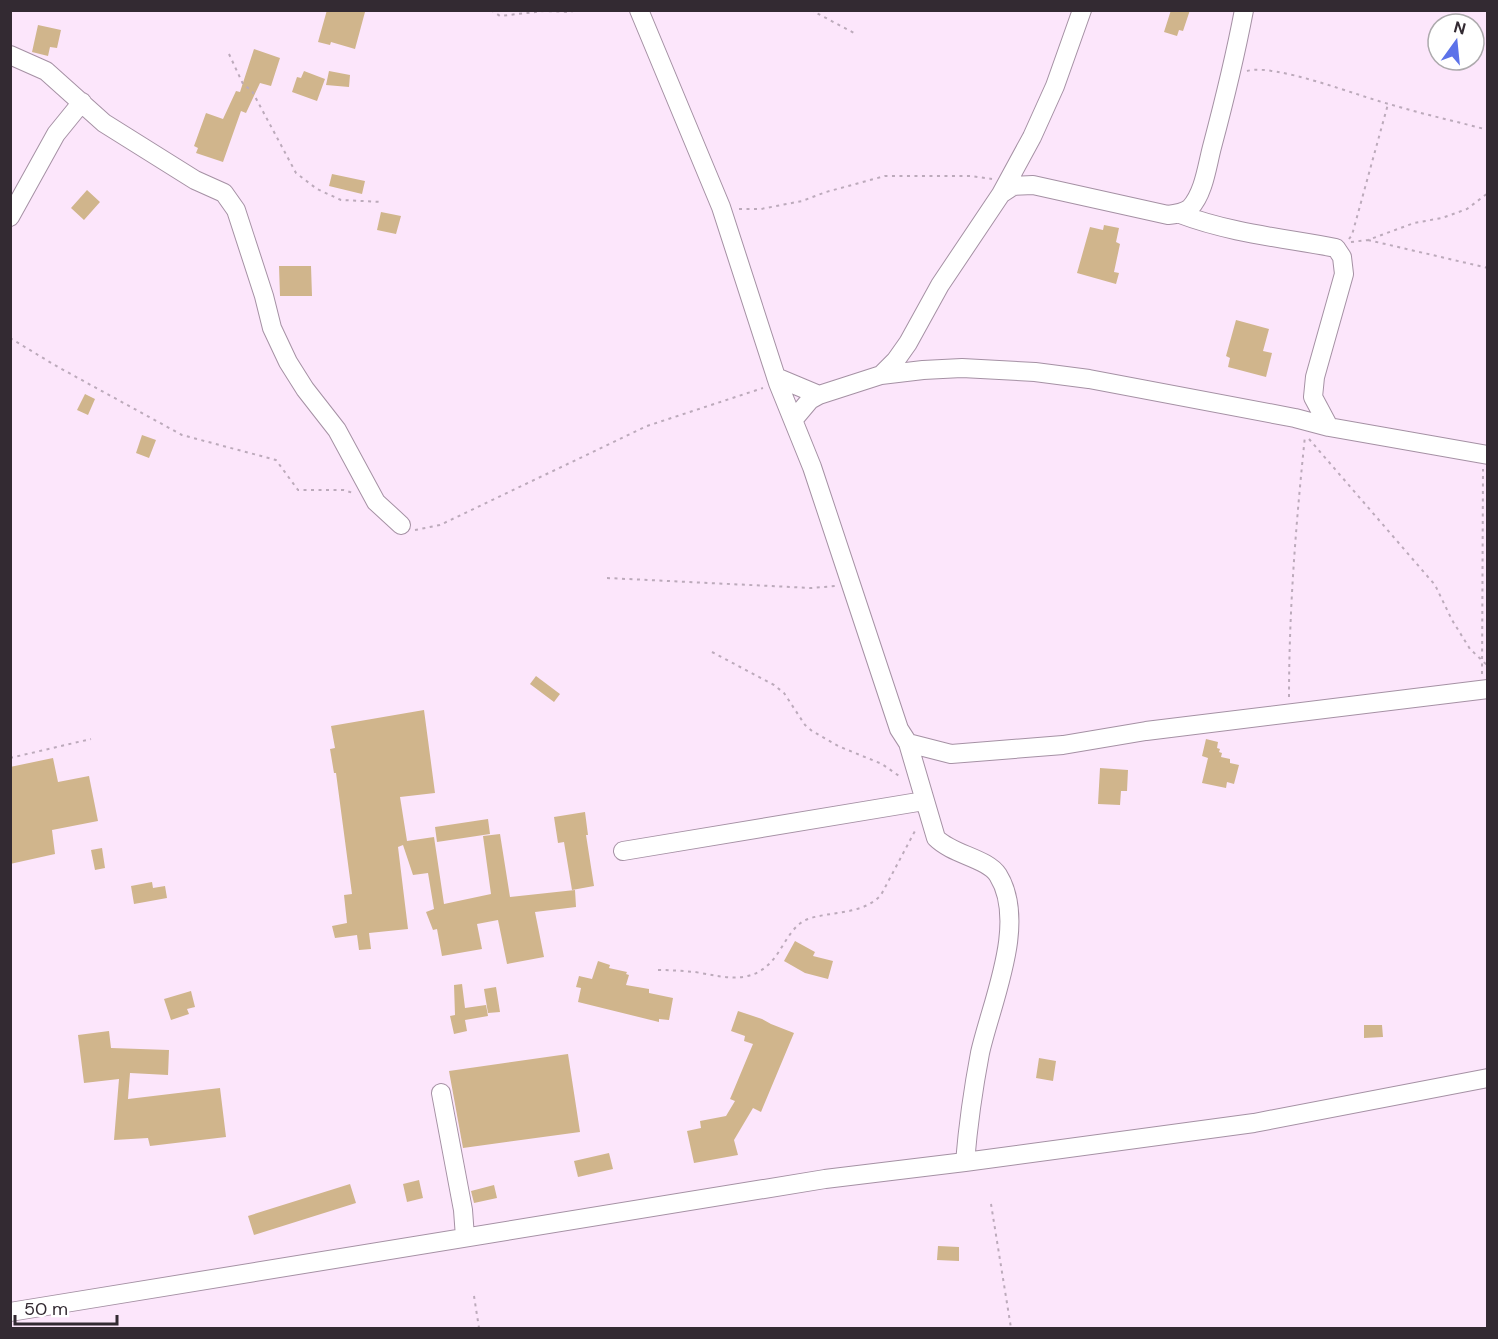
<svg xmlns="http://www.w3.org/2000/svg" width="1498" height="1339" font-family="'DM Sans',sans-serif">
<rect width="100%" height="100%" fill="#fce6fb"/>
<path fill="#d0b58c" d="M327,10L365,12L355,49L331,42L330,45L318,42Z
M1171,10H1190L1183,31L1179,30L1177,36L1164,32Z
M38,25L61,30L57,48L50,47L48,56L32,52Z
M254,49L280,58L271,86L260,83L246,113L241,111L223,162L196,153L198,148L194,146L206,113L223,119L236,91L240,92Z
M304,71L325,79L317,101L292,92L297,77L301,78Z
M329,71L350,75L349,87L326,85Z
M332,174L365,181L362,194L329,186Z
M87,190L100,202L84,220L71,208Z
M381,212L401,216L396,234L377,230Z
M1104,225L1119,228L1116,242L1120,244L1114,272L1119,273L1116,284L1077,273L1090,227L1103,230Z
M279,266H311L312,296H280Z
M1236,320L1269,329L1263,351L1272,353L1266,377L1228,367L1230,358L1226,356Z
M85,394L95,399L88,415L77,410Z
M142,435L156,440L149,458L136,453Z
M536,676L560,694L554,702L530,684Z
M424,710L435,793L400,797L407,841L434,837L444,904L491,894L483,836L500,834L510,897L575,890L576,907L535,912L544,957L507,964L498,920L477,924L482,949L442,956L437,929L433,930L426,912L434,909L428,873L413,875L403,845L398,847L408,929L369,933L371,949L359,950L357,935L335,938L332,926L347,923L344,895L352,894L336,773H334L330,749L335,748L331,726Z
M1206,739L1218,742L1217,748L1220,749L1219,752L1222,753L1221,757L1230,759V763L1239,765L1234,784L1227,782L1226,788L1202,783L1208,758L1202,756Z
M53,758L58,782L89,776L98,821L52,830L55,854L10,864V767Z
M1100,768L1128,770L1127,791H1121L1120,805L1098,804Z
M585,812L588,835H586L594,886L572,890L564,842L558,843L554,817Z
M488,819L490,834L437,842L435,827Z
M102,848L105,868L95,870L91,850Z
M152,882L153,888L165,886L167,898L134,904L131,886Z
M795,941L815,952L813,956L833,961L828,979L805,973L784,961Z
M598,961L610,965L609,968L627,972L626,974L629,975L626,985L649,989V993L673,998L669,1020L659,1019V1022L578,1002L581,988L576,987L579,976L592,979Z
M462,984L465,1008L486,1005L488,1016L465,1020L467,1031L454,1034L450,1016L455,1015L454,985Z
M496,987L500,1012L488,1013L484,989Z
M191,991L195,1007L187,1009L189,1014L171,1020L164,999Z
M738,1011L762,1019L771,1024L794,1033L761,1112L753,1108L734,1140L738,1155L694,1163L687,1131L701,1128L700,1121L726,1116L735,1101L730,1099L753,1044L744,1041L745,1036L731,1031Z
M1364,1025H1382L1383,1037L1364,1038Z
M109,1031L111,1048L169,1050L168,1075L130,1073L128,1099L220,1088L226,1137L150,1146L148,1138L114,1140L119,1079L84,1083L78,1035Z
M568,1054L580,1132L463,1148L449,1071Z
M1039,1058L1056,1061L1053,1081L1036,1078Z
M609,1153L613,1169L578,1177L574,1161Z
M419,1180L423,1198L407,1202L403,1184Z
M350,1184L356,1203L254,1235L248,1216Z
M494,1185L497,1198L474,1203L471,1191Z
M938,1246L959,1247V1261L937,1260Z"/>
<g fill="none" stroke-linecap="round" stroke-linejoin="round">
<g stroke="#a591a4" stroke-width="20">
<path id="minor" d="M639,10L721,207L778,383L812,467L899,729L908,743L951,754L1063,745L1146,731L1488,689
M10,55L46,71L104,123L195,180L224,193L236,210L264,296L272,328L288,362L305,389L337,430L376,502L401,525
M1001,194L1032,137L1055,86L1082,10
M1180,214C1230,233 1283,238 1336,248L1342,257L1344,274L1315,377L1313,397L1329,427
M10,217L56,134L82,102
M881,375L923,370L962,368L1035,372L1089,379L1295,418L1329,427L1488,455
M776,377L819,395
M794,419L810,400L819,395L881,375L896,360L908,343L940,285L1001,194L1013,186L1033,185L1168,215C1176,214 1184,213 1190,208C1204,193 1207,166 1212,147C1224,102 1235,57 1244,10
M908,743L936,838C953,855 987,858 998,875C1028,923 991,1003 980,1053C973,1090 968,1126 965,1162
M623,851L924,801
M441,1093L463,1210L465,1237
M10,1312L825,1179L965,1162L1254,1123L1488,1078"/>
</g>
<path stroke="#bcaabb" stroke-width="2" stroke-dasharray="3 4.5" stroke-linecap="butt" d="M491,10L500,16L544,11L569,12L578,10
M811,10L854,33
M229,54L243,84L252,91L296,173L317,189L341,200L382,202
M1247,71C1275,63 1358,96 1389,104C1422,114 1455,121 1488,130
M739,209H761L802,201L826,192L885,176H971L992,179
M1349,239L1352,235L1388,104
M1368,240L1488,268
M1351,242L1368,240L1414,223L1442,218L1467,209L1488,193
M10,338L58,367L182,435L276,460L298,490H344L353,493
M1309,439L1435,585L1452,620L1470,649L1488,666
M415,530L440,525L647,426L763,388
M607,578L811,588L836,586
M712,652L774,685L784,693L805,725L812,731L838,746L882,764L902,778
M1482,674L1483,469
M1289,697C1289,609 1296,523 1305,436
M10,758L91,739
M658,970C671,970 683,971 695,972C729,978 756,986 778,953C786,941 794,924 808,919C831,911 863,915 881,895L916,829
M991,1204L1011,1328
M474,1296L479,1328"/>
<use href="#minor" stroke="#fff" stroke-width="18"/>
</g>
<rect width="1498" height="1339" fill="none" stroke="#332a32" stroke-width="24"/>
<g transform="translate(1456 42) rotate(15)"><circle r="28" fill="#ffffff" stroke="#adaaad" stroke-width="1.5"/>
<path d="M0-4.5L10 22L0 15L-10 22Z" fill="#5c72e9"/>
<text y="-9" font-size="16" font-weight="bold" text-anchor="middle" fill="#332a32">N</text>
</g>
<path d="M15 1315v9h102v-9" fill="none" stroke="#332a32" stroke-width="3"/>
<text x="24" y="1315" font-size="18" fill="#332a32" stroke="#ffffff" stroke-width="4.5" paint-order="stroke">50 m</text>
</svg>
